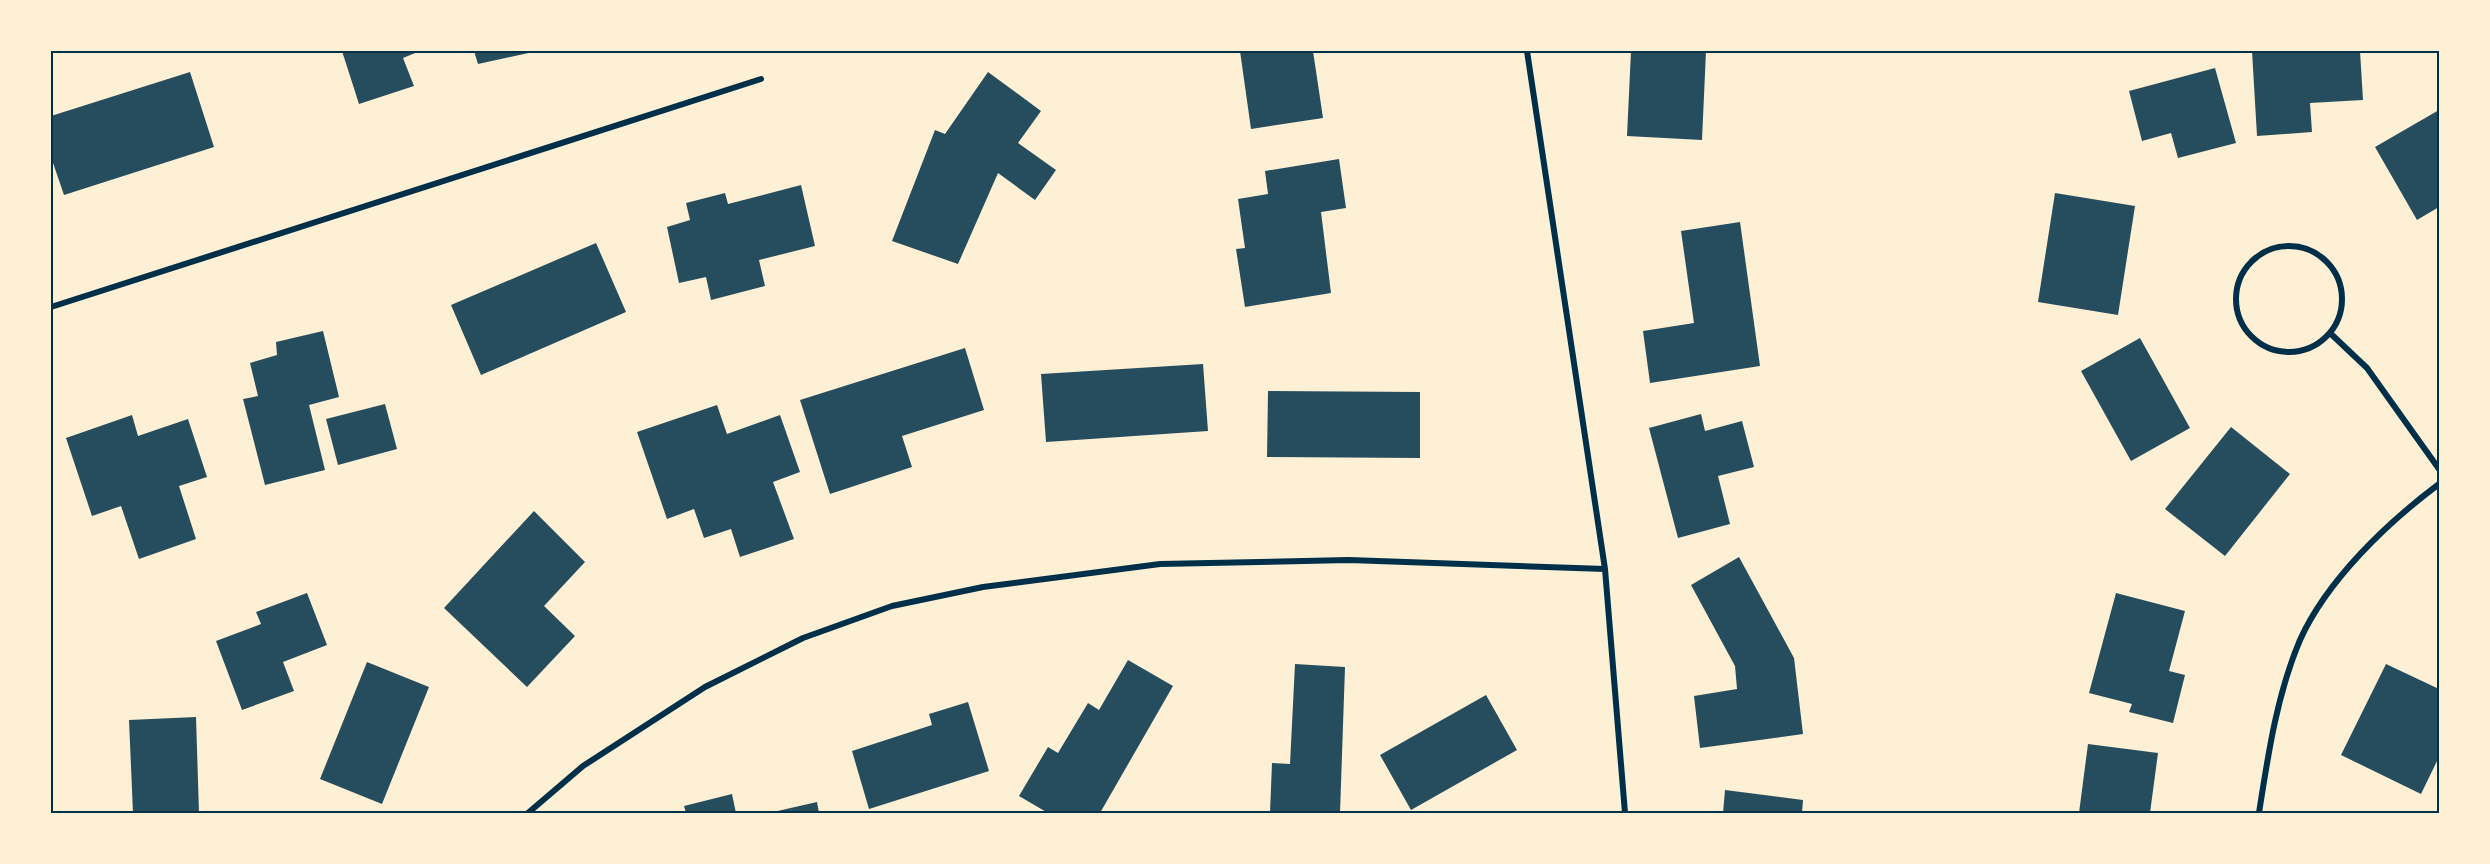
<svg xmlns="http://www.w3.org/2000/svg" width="2490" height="864" font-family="'Source Sans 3',sans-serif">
<rect width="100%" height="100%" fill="#fdf0d5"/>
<path fill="#264d5e" d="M342,51H420L403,58L414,86L359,104Z
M474,51H533V52L478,64Z
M1240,51H1313L1323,118L1251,129Z
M1631,51H1706L1702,140L1627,136Z
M2252,51H2360L2363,100L2310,103L2312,132L2257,136Z
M2215,68L2236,143L2178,158L2171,133L2142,141L2129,91Z
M190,72L214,147L64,195L51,157V116Z
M988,72L1041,111L1018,143L1056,170L1035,200L998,173L958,264L892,241L935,130L945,134Z
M2439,110V207L2417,220L2375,147Z
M1339,159L1346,208L1321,212L1331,293L1245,307L1236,249L1245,248L1238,199L1268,194L1265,171Z
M801,185L815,246L759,260L765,286L711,300L706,277L679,283L667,227L690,220L686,203L725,193L728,204Z
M2055,193L2135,206L2118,315L2038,302Z
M1740,222L1760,366L1650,383L1643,331L1694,323L1681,231Z
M596,243L626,312L481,375L451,305Z
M323,331L339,397L309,405L325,470L265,485L243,399L258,396L250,363L277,355L276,342Z
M2140,338L2190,428L2131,461L2081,371Z
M965,348L984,410L902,436L912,467L830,494L800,400Z
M1203,364L1208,431L1046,442L1041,374Z
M1268,391L1420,392V458L1267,457Z
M385,404L397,449L338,465L326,419Z
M717,405L727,434L780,415L800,472L773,482L794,539L740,557L731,529L704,538L694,509L667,519L637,432Z
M1701,414L1705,431L1742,421L1754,467L1718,476L1730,524L1678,538L1649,428Z
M132,415L138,436L188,419L207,477L179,486L196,539L139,559L121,506L92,516L66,438Z
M2231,427L2290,474L2225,556L2165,509Z
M534,511L585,562L544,606L575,636L527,687L444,608Z
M1739,557L1794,658L1803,734L1700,748L1694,696L1737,689L1735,666L1691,585Z
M307,593L327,645L283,662L294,691L242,710L216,641L261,624L256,612Z
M2116,593L2185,611L2169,671L2185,675L2173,723L2129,712L2132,704L2089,693Z
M1128,660L1173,686L1100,813H1048L1019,796L1048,747L1058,753L1088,703L1099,710Z
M367,662L429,687L382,804L320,779Z
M1295,664L1345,667L1340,813H1270L1272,763L1290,764Z
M2386,664L2439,689V757L2421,794L2341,755Z
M1486,695L1517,750L1411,810L1380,755Z
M968,702L989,771L869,809L852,751L932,725L929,714Z
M196,717L199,813H133L129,720Z
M2088,744L2158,753L2150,813H2079Z
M1725,790L1803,800L1802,813H1723Z
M732,794L736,813H686L684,806Z
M817,802L819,813H773V812Z"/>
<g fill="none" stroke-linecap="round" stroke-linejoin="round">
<path stroke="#003049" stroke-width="6" d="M1527,51L1605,569L1625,813
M2236 299a53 53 0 1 1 106 0a53 53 0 1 1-106 0Z
M51,307L761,79
M2330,333L2367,368L2439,469
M528,813L583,766L705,687L803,638L892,606L983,587L1160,564L1349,560L1605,569
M2259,813C2268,755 2277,694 2300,640C2327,580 2387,523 2439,484"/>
</g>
<rect width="2490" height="864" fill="none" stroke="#fdf0d5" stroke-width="105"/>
<rect x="52" y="52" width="2386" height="760" fill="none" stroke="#003049" stroke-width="2"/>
</svg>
